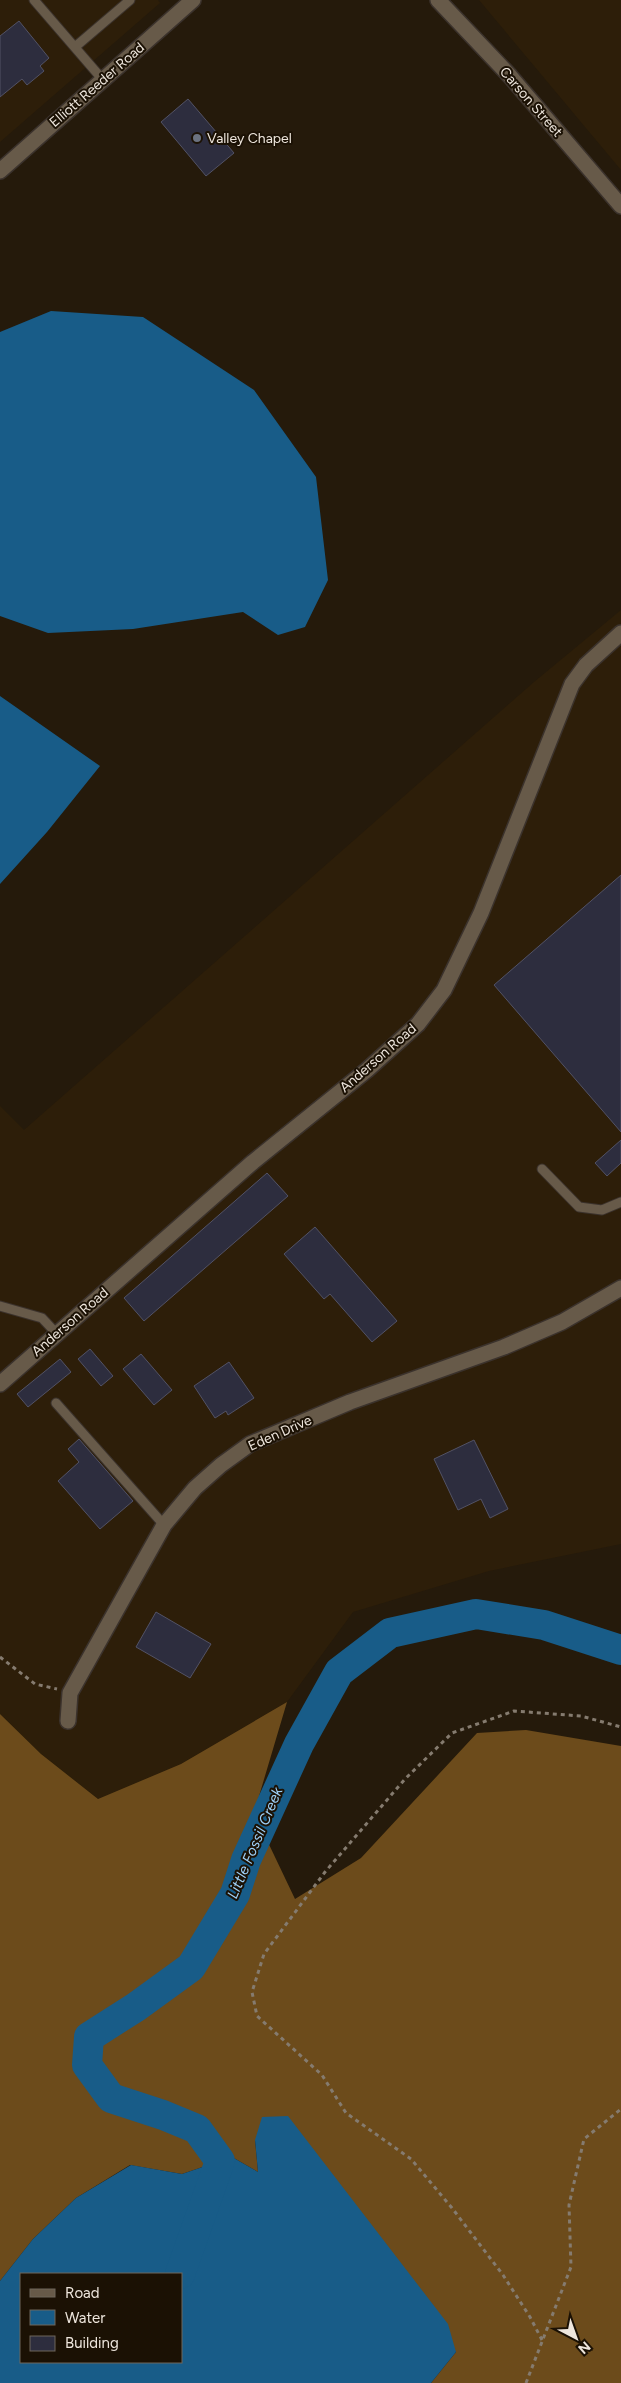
<svg xmlns="http://www.w3.org/2000/svg" width="621" height="2383" font-family="Figtree,sans-serif">
<rect width="100%" height="100%" fill="#251a0b"/>
<path fill="#2d1e09" d="M0,0H158L160,3L0,142Z
M479,0H621V170Z
M621,610V1544L489,1571L353,1612L287,1702L181,1764L98,1799L41,1754L0,1714V1106L24,1130L534,682Z"/>
<path fill="#6c4b1b" d="M287,1702L254,1813L295,1899L361,1858L477,1733L526,1730L621,1746V2383H431L456,2352L255,2140L258,2172L232,2157L182,2174L130,2165L76,2198L33,2239L0,2281V1714L41,1754L98,1799L181,1764Z"/>
<path fill="#185c88" fill-rule="evenodd" d="M51,311L143,317L254,390L316,477L328,580L305,627L278,635L243,612L133,629L48,633L0,616V332Z
M0,696L100,766L47,832L0,884Z
M288,2116L448,2324L456,2352L431,2383H0V2281L33,2239L76,2198L131,2165L182,2174L232,2157L258,2172L255,2140L262,2117ZM21,2274H181V2362H21Z"/>
<g fill="none" stroke-linecap="round" stroke-linejoin="round">
<path stroke="#185c88" stroke-width="30" d="M180,2274L220,2161L197,2129L163,2115L111,2098L87,2065L89,2037L136,2007L191,1967L235,1894L246,1860L299,1744L339,1672L390,1633L476,1614L544,1625L621,1650"/>
</g>
<path fill="#2d2d3e" stroke="#525265" d="M19,21L49,58L40,66L44,71L27,85L22,79L0,97V36Z
M188,99L234,153L206,176L161,122Z
M621,875V1132L494,985Z
M621,1140V1163L607,1176L595,1163Z
M267,1173L288,1196L144,1321L124,1298Z
M315,1227L397,1321L372,1342L330,1294L324,1299L284,1254Z
M90,1349L113,1376L101,1386L78,1359Z
M141,1354L172,1390L154,1405L123,1369Z
M60,1359L71,1372L28,1407L17,1394Z
M229,1362L254,1398L228,1415L226,1411L215,1418L194,1386Z
M79,1439L133,1501L100,1529L58,1481L79,1462L68,1449Z
M474,1440L508,1509L490,1518L481,1499L458,1510L434,1459Z
M156,1612L211,1644L190,1678L136,1647Z"/>
<g fill="none" stroke-linecap="round" stroke-linejoin="round">
<g stroke="#3b322c" stroke-width="11">
<path id="service" d="M34,0L103,80
M75,47L130,0
M542,1169L579,1207L602,1210L621,1202
M0,1306L42,1318L57,1334
M56,1403L164,1525"/>
</g>
<g stroke="#3b322c" stroke-width="18">
<path id="minor" d="M0,171L193,0
M0,1384L253,1162L367,1070L418,1024L444,990L481,913L572,684L586,665L621,633
M68,1721L70,1693L164,1525L195,1488L221,1465L250,1444L350,1402L504,1347L562,1322L621,1288"/>
</g>
<g stroke="#3b322c" stroke-width="18">
<path id="tertiary" d="M438,0L510,76L621,206"/>
</g>
<path stroke="#857b6f" stroke-width="3" stroke-dasharray="4 4" stroke-linecap="butt" d="M0,1657L35,1684L57,1689
M542,2340L530,2317L503,2275L452,2208L411,2159L346,2113L322,2075L257,2016L252,1992L264,1954L325,1872L405,1779L452,1733L514,1711L581,1716L621,1727
M526,2383L571,2267L569,2205L584,2139L621,2109"/>
<use href="#service" stroke="#675a49" stroke-width="9"/>
<use href="#minor" stroke="#675a49" stroke-width="15"/>
<use href="#tertiary" stroke="#675a49" stroke-width="15"/>
</g>
<circle fill="#6b7280" stroke="#1b1104" stroke-width="2" cx="197" cy="138" r="5"/>
<g text-anchor="middle" dominant-baseline="central" stroke-width="4" stroke-linejoin="round" paint-order="stroke">
<g font-size="14" fill="#eee6dd" stroke="#1b1104">
<text transform="translate(97 85) rotate(-41)">Elliott Reeder Road</text>
<text transform="translate(531 102) rotate(49)">Carson Street</text>
<text transform="translate(378 1058) rotate(-41)">Anderson Road</text>
<text transform="translate(70 1322) rotate(-41)">Anderson Road</text>
<text transform="translate(280 1433) rotate(-24)">Eden Drive</text>
</g>
<g font-size="14" fill="#eee6dd" stroke="#1b1104" text-anchor="start">
<text x="207" y="138">Valley Chapel</text>
</g>
<g font-size="15" font-style="italic" fill="#9ed0f7" stroke="#1b1104">
<text transform="translate(255 1843) rotate(-67)">Little Fossil Creek</text>
</g>
</g>
<rect x="20" y="2273" width="162" height="90" fill="#1b1104" stroke="#6f665b"/>
<rect x="30" y="2289" width="25" height="8" fill="#675a49" stroke="#6f665b"/>
<text x="65" y="2298" font-size="15" fill="#eee6dd">Road</text>
<rect x="30" y="2310" width="25" height="15" fill="#185c88" stroke="#6f665b"/>
<text x="65" y="2323" font-size="15" fill="#eee6dd">Water</text>
<rect x="30" y="2336" width="25" height="15" fill="#2d2d3e" stroke="#6f665b"/>
<text x="65" y="2348" font-size="15" fill="#eee6dd">Building</text>
<g transform="translate(576 2338) rotate(139)" stroke="#1b1104" stroke-width="4" paint-order="stroke">
<path d="M0-4L9 19L0 12L-9 19Z" fill="#eee6dd"/>
<text y="-8" font-size="14" font-weight="bold" text-anchor="middle" fill="#eee6dd">N</text>
</g>
</svg>
